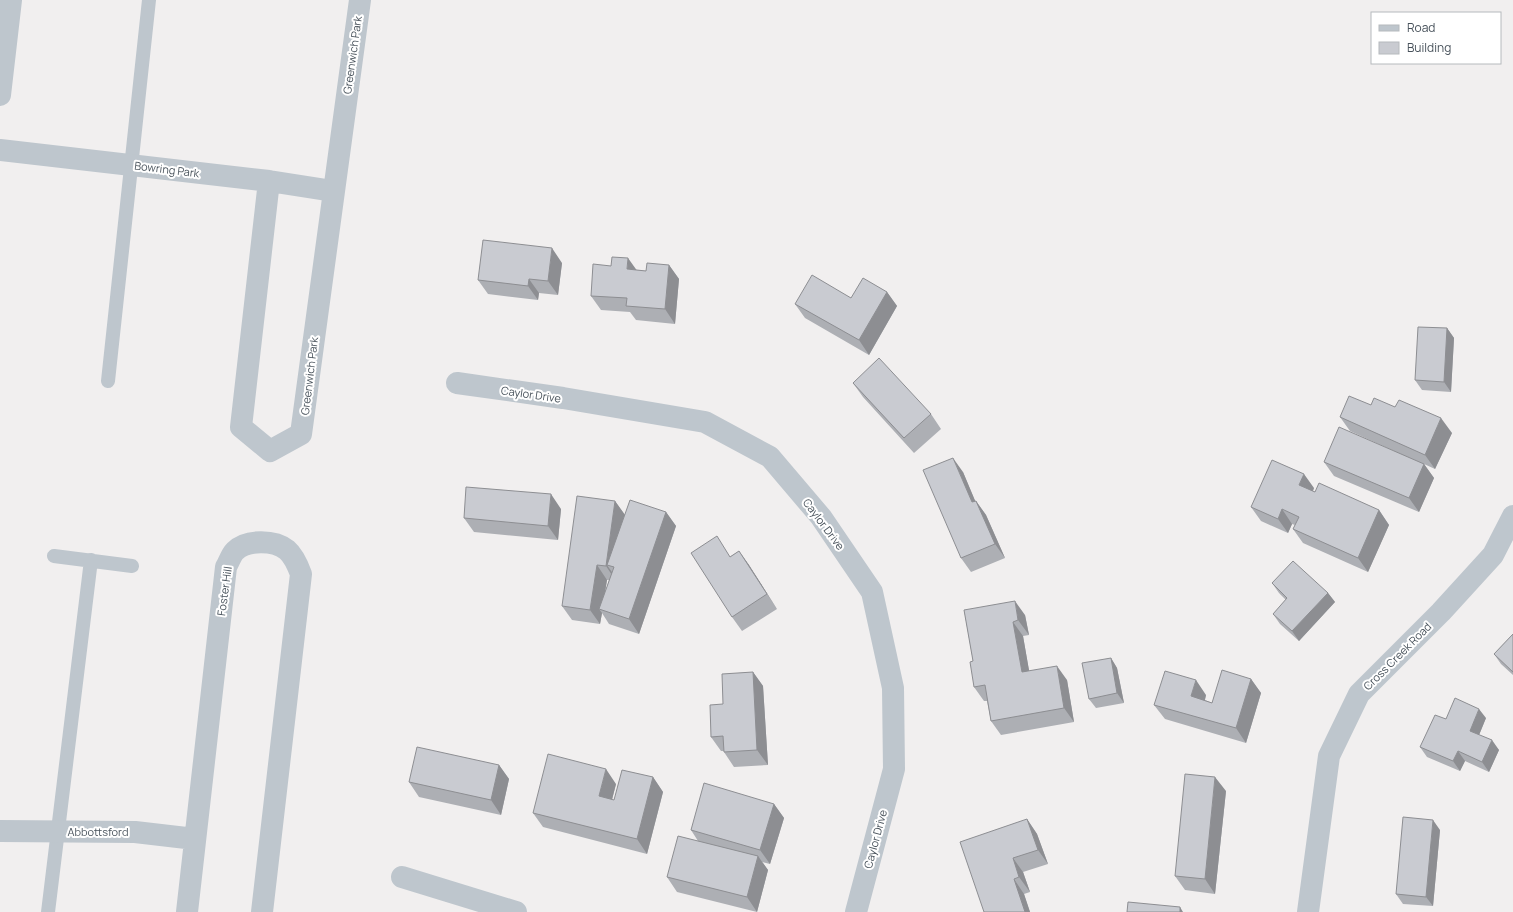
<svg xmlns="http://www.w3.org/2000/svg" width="1513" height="912" font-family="Manrope,sans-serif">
<rect width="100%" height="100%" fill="#f1efef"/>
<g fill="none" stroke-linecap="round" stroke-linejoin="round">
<path stroke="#bec6cd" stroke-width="14" d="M108,381L149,0
M54,556L132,566
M48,912L91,560"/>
<path stroke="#bec6cd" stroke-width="22" d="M0,95L11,0
M0,150L269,181L333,191
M269,181L241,427L270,451L301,434L360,0
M457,383L563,398L705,422L770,457L821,517L872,592L893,688L894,769L856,912
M0,831L135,832L195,839
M402,877L516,912
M187,912L226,567C229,562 231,555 235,551C247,539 275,540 287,550C294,556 298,566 301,574L262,912
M1308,912L1329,756L1359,694L1441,612L1493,555L1513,516"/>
</g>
<path fill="#adafb4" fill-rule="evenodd" d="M562,263L558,295L539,293L538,300L488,294L478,280Z
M669,265L679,279L675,324L636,320L630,312L601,310L591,296L636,270L646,271Z
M887,292L897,306L869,355L805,318L795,304L851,298Z
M1447,328L1454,338L1451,392L1422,390L1415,380Z
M853,383L931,414L941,429L914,453L863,397Z
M1371,405L1452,433L1435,469L1424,464L1434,478L1419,512L1334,476L1324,462L1394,451L1350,431L1340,417Z
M963,472L975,501H976L986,515L1005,558L971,572L961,558Z
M1314,488L1313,491L1315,492L1379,510L1389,525L1368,572L1303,543L1293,529L1295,525L1292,524L1288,533L1261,521L1251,507Z
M615,501L625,515L666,512L676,526L639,634L609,624L602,613L600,624L572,620L562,606ZM607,580H609L605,593Z
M561,509L558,540L474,532L464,518Z
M739,551L749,565L777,609L742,631L732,617L731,556Z
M1272,583L1328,593L1335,602L1299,641L1280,624L1273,614L1286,600L1279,593Z
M964,610L1025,615L1029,635L1023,636L1029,671L1067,680L1074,722L1001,735L991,721L987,701H984L974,687L973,661Z
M1513,634V675L1501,664L1494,654Z
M1111,658L1117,668L1124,703L1096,708L1089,699Z
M753,672L763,686L768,765L734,767L724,752V751H721L711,737L723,704Z
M1251,679L1261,693L1246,743L1165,719L1154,705L1206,695L1205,700L1212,703Z
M1486,718L1479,735L1499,750L1489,772L1465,761L1460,771L1427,757L1420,747L1446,719Z
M499,765L509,779L501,815L419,797L409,782Z
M653,777L663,792L647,854L543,827L533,813L616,784L612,800H614Z
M1226,791L1215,894L1185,890L1175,876Z
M774,804L784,818L770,864L762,862L768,870L757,912L677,892L667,877L698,841L691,830Z
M1027,819L1037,834L1048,864L1023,872L1030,892L1024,894L1030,912H984Z
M1440,830L1433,906L1403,904L1396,894Z"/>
<path fill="#8d8e92" d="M552,248L562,263L558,295L548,281Z
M628,258L638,272L627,269Z
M669,265L679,279L675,324L665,309Z
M529,279L539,293L538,300L528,286Z
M887,292L897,306L869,355L859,340Z
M1447,328L1454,338L1451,392L1444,382Z
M1441,418L1452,433L1435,469L1425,455Z
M953,458L963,472L982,517L972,502Z
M1424,464L1434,478L1419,512L1409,498Z
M1304,474L1314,488L1309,500L1299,485Z
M551,494L561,509L558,540L548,526Z
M615,501L625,515L614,567L607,565L616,578V581L606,566Z
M976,501L986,515L1005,558L995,544Z
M1282,509L1292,524L1288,533L1278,519Z
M1379,510L1389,525L1368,572L1358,558Z
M666,512L676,526L639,634L629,619Z
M739,551L749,565L777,609L767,594Z
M597,565L607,580L602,610L599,609L602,613L600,624L590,610Z
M1328,593L1335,602L1299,641L1292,631Z
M1015,601L1025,615L1029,635L1018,620Z
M1013,622L1023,636L1032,687L1022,672Z
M1111,658L1117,668L1124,703L1117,693Z
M1057,666L1067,680L1074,722L1064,708Z
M753,672L763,686L768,765L757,750Z
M1251,679L1261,693L1246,743L1236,728Z
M1196,680L1206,695L1202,711L1191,696Z
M1479,709L1486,718L1477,740L1470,731Z
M1492,740L1499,750L1489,772L1482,762Z
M1458,751L1465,761L1460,771L1453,761Z
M499,765L509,779L501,815L491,800Z
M606,769L616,784L609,811L599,796Z
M653,777L663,792L647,854L637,839Z
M1215,777L1226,791L1215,894L1205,879Z
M774,804L784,818L770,864L760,850Z
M1027,819L1037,834L1048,864L1038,850Z
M1433,820L1440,830L1433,906L1426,897Z
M758,856L768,870L757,912L747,897Z
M1013,858L1023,872L1030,892L1019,877Z
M1014,879L1024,894L1030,912H1025Z
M1180,907L1183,912H1180Z"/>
<path fill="#c9cbd1" stroke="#8d8e92" d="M483,240L552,248L548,281L529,279L528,286L478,280Z
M612,257L628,258L627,269L646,271L647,263L669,265L665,309L626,306L627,298L591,296L593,264L611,266Z
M812,275L851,298L863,278L887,292L859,340L795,304Z
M1418,327L1447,328L1444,382L1415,380Z
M879,358L931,414L904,438L853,383Z
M1349,396L1371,405L1374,398L1395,407L1399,400L1441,418L1425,455L1340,417Z
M1339,427L1424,464L1409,498L1324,462Z
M953,458L972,502L976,501L995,544L961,558L923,470Z
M1272,460L1304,474L1299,485L1315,492L1319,483L1379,510L1358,558L1293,529L1299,517L1282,509L1278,519L1251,507Z
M466,487L551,494L548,526L464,518Z
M577,496L615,501L606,566L597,565L590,610L562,606Z
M630,500L666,512L629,619L599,609L614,567L607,565Z
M717,536L730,557L739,551L767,594L732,617L691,553Z
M1293,561L1328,593L1292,631L1273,614L1287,598L1272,583Z
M1015,601L1018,620L1013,622L1022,672L1057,666L1064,708L991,721L985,685L974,687L970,662L973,661L964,610Z
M1513,634V672L1494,654Z
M1111,658L1117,693L1089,699L1082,663Z
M1222,670L1251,679L1236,728L1154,705L1165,671L1196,680L1191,696L1212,703Z
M753,672L757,750L724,752L723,736L711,737L710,705L723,704L722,674Z
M1455,698L1479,709L1470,731L1492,740L1482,762L1458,751L1453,761L1420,747L1435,715L1446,719Z
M417,747L499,765L491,800L409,782Z
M548,754L606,769L599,796L614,800L622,770L653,777L637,839L533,813Z
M1185,774L1215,777L1205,879L1175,876Z
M704,783L774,804L760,850L691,830Z
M1403,817L1433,820L1426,897L1396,894Z
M1027,819L1038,850L1013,858L1019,877L1014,879L1025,912H984L960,842Z
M678,836L758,856L747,897L667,877Z
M1128,902L1180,907V912H1127Z"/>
<g text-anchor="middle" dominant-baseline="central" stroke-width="4" stroke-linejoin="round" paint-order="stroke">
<g font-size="11" fill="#48525b" stroke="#fff">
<text transform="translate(352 55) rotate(-82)">Greenwich Park</text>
<text transform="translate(167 169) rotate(7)">Bowring Park</text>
<text transform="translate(309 376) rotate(-83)">Greenwich Park</text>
<text transform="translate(531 394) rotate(8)">Caylor Drive</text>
<text transform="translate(824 524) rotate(53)">Caylor Drive</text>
<text transform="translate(224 591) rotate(-82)">Foster Hill</text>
<text transform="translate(1397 656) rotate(-45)">Cross Creek Road</text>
<text x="98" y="831">Abbottsford</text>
<text transform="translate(875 839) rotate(-75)">Caylor Drive</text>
</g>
</g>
<rect x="1371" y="12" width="130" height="52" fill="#ffffff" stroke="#b6babd"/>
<rect x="1379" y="25" width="20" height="6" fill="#bec6cd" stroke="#b6babd"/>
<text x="1407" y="32" font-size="12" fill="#48525b">Road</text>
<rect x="1379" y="42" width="20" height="12" fill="#c9cbd1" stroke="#b6babd"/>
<text x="1407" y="52" font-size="12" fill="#48525b">Building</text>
</svg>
